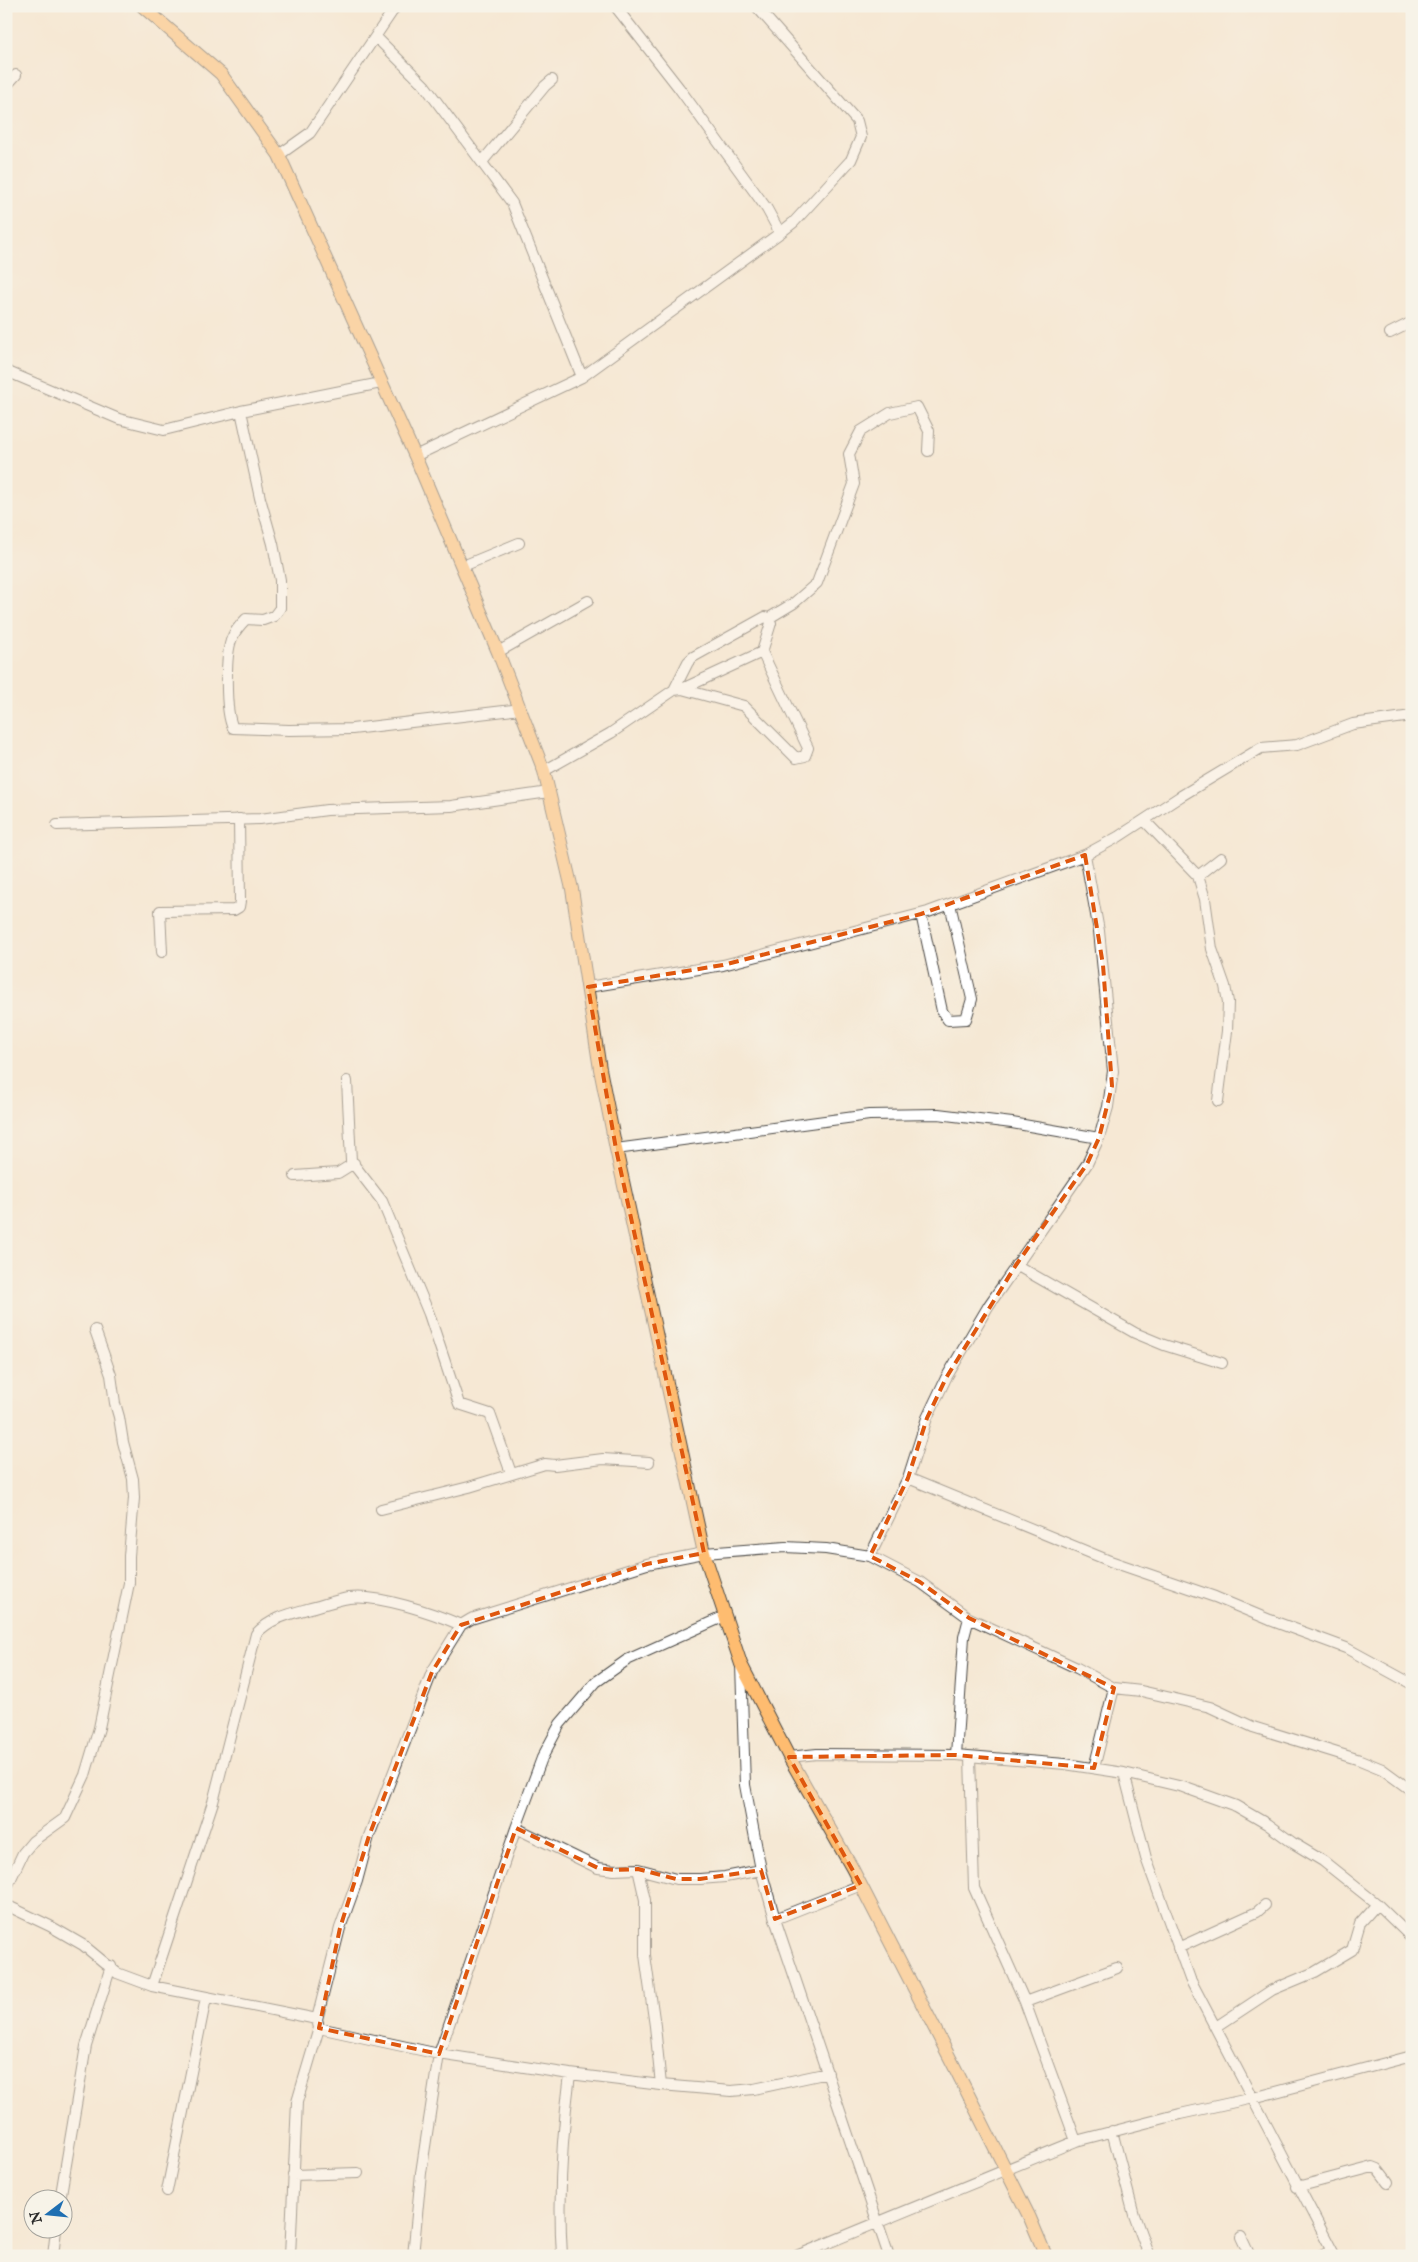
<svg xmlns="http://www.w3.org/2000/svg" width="1418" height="2262" font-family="'IM FELL English',serif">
<rect width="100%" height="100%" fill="#f7f3e8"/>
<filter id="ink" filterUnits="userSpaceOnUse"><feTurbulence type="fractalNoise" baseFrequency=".02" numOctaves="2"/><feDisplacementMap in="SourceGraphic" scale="10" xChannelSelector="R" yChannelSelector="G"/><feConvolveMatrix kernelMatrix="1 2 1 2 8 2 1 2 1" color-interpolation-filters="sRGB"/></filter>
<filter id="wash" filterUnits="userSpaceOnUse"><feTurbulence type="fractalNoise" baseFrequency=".0096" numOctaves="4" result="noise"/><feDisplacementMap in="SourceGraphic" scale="20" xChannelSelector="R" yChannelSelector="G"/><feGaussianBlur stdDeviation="1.12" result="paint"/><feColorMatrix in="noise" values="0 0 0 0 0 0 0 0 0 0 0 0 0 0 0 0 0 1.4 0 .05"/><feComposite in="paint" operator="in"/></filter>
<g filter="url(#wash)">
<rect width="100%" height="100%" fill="#f5e8d4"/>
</g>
<g filter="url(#ink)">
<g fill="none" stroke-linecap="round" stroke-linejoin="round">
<g stroke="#494744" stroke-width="12">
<path id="minor" d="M615,6L679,88L767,209L780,233
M376,37L425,86L512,203L582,377
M6,86L16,75
M279,155L310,133L396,6
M482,162L545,86L552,80
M1390,333L1412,322
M6,371L119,419L164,430L241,411L381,383
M241,411L260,498L273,544L280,580V608L274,616L263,620L246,619C241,624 235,631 232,638C225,654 225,712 233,728L289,730L352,729L521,709
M415,456L582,377L780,233L794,222L851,160L861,137L857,121L756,6
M463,566L519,543
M769,618L794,603L817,583L854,484L849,454L861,431L890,413L917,407L929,431L928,451
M498,652L588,601
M674,690L688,662L693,657L765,617L769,618L771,623L762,652L682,689
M544,771L611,733L674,690L682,689L744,706L796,758L805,756L808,748L762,652
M1145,821L1198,876L1205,899L1212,949L1225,986L1228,1002L1227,1031L1218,1101
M57,825L260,819L327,810L451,806L549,792
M1198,876L1221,858
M921,914L942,1011L948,1020L966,1019L972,999L950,904
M162,952L160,911L234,910L239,907L240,901L239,819
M588,987L723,965L928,912L1085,855L1118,837L1181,796L1261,748L1297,745L1353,724L1412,716
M347,1081L351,1161L382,1201L429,1314L459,1404L490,1414L511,1473
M616,1149L869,1115L938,1114L1012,1123L1099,1138
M295,1176L338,1173L354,1163
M1016,1265L1135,1333L1164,1345L1222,1363
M908,1478L1110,1561L1215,1597L1270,1620L1346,1648L1412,1684
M381,1509L469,1487L545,1464L555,1465L603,1459L649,1462
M870,1556L908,1478L927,1418L946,1378L989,1305L1067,1193L1087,1164L1099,1138L1108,1107L1113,1071L1099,931L1085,855
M741,1665L745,1785L761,1870L775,1919L889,2256
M956,1755L964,1637L969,1618
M789,1757L817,1754L956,1755L1065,1764L1124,1773L1183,1787L1236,1806L1267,1824L1293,1843L1323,1861L1377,1904L1412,1938
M970,1757L974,1888L1025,2002L1076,2141
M1094,1768L1114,1688
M1124,1773L1146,1858L1190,1979L1335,2256
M516,1828L598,1868L614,1870L638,1869L676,1879H700L725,1877L761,1870
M638,1869L645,1900V1955L655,2026L661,2085
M6,1889L23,1853L33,1841L65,1818L85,1775L99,1728L129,1583V1556L134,1498L133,1479L123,1442L119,1417L115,1403L111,1375L95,1330
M6,1905L50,1926L83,1945L117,1973L152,1986L317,2019
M775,1919L861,1885
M1178,1948L1257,1912L1265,1905
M152,1986L213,1802L256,1634C269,1619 289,1614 307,1609C321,1606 335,1600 349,1598C378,1594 433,1613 461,1625
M1025,2002L1117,1968
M1216,2027L1272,1990L1315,1972L1352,1950L1360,1923L1377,1904
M319,2028L439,2054L570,2074L661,2085L731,2091L754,2089L828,2073
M1112,2131L1134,2215L1149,2256
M293,2175L358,2173
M1297,2187L1373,2167L1378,2169L1388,2182
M167,2191L206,1998
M60,2200L86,2046L111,1966
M1241,2237L1250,2256
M53,2256L56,2230
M290,2256L297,2102L319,2028L317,2019L340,1928L357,1881L369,1836L432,1672L461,1625L471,1619L647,1564L704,1553L785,1547L826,1549L870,1556L920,1582L969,1618L1077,1668L1114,1688L1141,1691L1210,1707L1253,1727L1360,1760L1382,1769L1412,1791
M413,2256L421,2173L439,2054L516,1828L542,1758L560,1724L596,1682L627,1660L725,1616
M562,2256C558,2194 562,2135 570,2074
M796,2256L1076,2141L1180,2114L1253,2098L1412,2056
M1319,2256L1331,2250"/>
</g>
<g stroke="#494744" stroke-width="14">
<path id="major" d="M142,6L221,74L279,155L415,456L498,652L544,771L572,889L600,1069L616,1149L704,1553L741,1664L789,1757L852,1868L954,2066L1030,2218L1046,2256"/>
</g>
<use href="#minor" stroke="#fff" stroke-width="10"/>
<use href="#major" stroke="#febc70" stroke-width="12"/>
</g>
</g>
<path d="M0 0H1418V2262H0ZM1085,855L1103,965L1112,1086L1099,1138L1087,1164L1016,1265L946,1378L927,1418L908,1478L870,1556L920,1582L969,1618L1114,1688L1094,1768L956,1755L789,1757L861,1885L775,1919L761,1870L700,1879H676L638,1869L614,1870L598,1868L516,1828L439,2054L319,2028L340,1928L369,1836L432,1672L461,1625L647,1564L704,1553L616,1149L588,987L723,965L921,914Z" fill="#f5e8d4" fill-opacity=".55" fill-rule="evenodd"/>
<path fill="none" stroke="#df570e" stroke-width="4" stroke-dasharray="10 6" stroke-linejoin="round" d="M1085,855L1103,965L1112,1086L1099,1138L1087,1164L1016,1265L946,1378L927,1418L908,1478L870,1556L920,1582L969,1618L1114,1688L1094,1768L956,1755L789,1757L861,1885L775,1919L761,1870L700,1879H676L638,1869L614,1870L598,1868L516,1828L439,2054L319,2028L340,1928L369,1836L432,1672L461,1625L647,1564L704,1553L616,1149L588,987L723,965L921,914Z"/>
<rect width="1418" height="2262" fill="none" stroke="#f7f3e8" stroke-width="25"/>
<g transform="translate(48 2214) rotate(254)"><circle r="24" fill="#f7f3e8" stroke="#a5a39c"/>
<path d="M0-4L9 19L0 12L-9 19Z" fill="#1f6fb2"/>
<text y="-8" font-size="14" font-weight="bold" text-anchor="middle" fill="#2b2b2b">N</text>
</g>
</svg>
